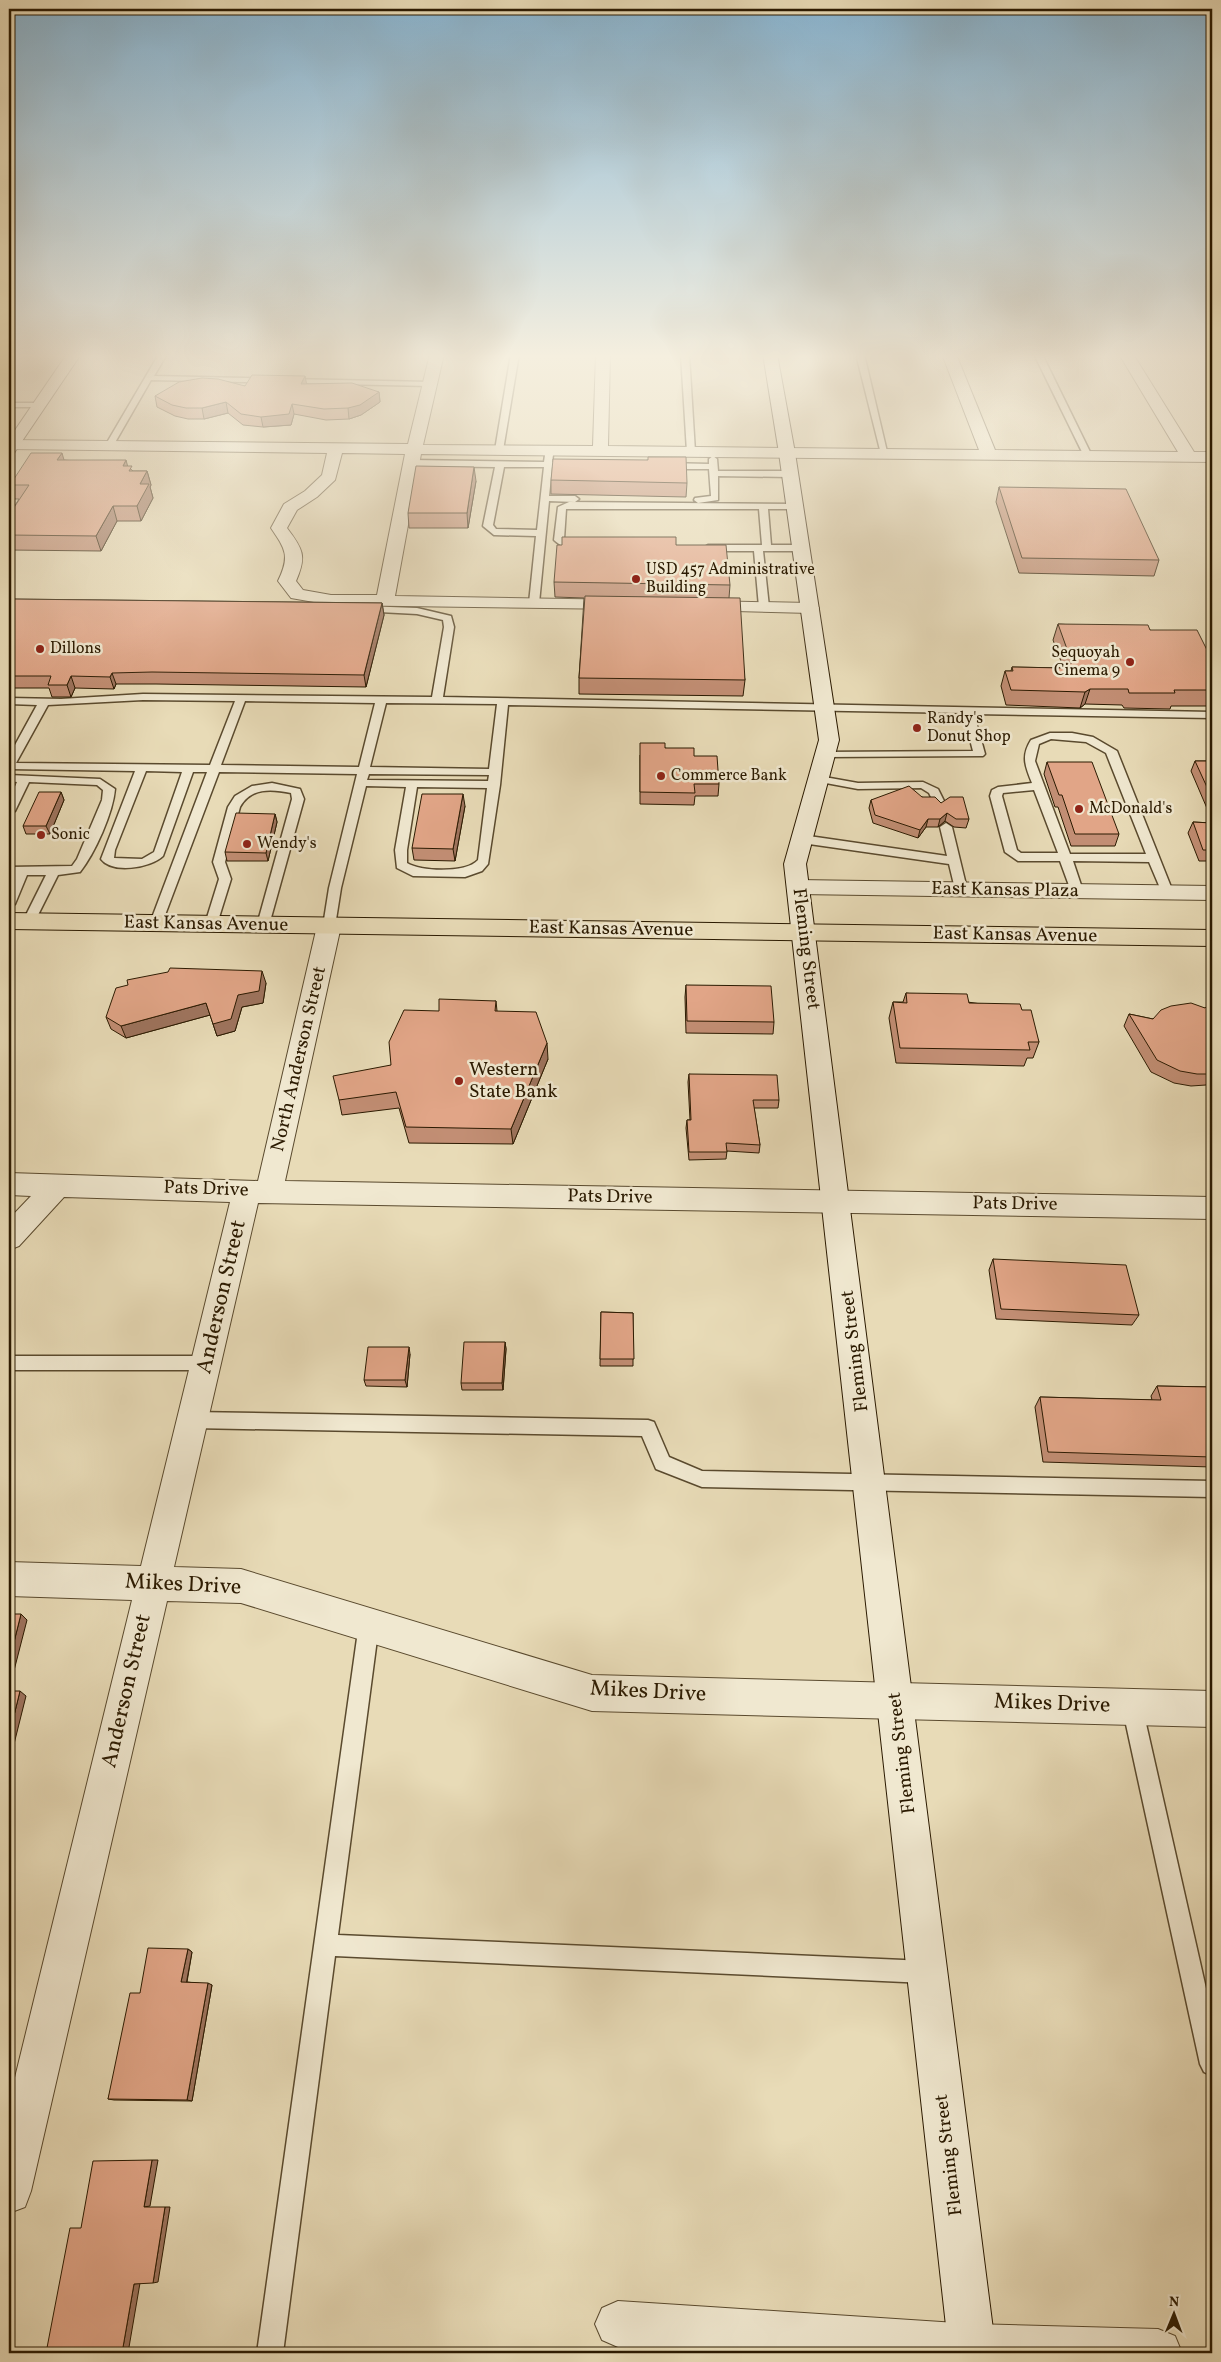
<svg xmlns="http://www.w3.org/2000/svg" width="1221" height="2362" font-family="Vollkorn,serif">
<rect width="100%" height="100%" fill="#e8dbb7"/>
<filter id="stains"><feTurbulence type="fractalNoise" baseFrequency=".004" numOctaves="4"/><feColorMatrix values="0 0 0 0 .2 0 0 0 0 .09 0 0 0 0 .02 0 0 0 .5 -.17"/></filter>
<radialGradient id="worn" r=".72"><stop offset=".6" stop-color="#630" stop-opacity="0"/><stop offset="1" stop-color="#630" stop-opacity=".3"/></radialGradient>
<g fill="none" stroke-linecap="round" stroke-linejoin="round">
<g stroke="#5a4a2e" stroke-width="3">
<path id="lane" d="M159,354H167L154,376L430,382L434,384L430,386L151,380L113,446L106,448L105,446Z
M511,354H519L503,450L499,452L495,450Z
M681,354H689L695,452L691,455L687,452Z
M856,354H864L888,456L881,454Z
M1034,354H1042L1092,456L1091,458L1084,456Z
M9,403H40L44,405L40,407H9Z
M549,452L553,455L552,462H573L577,465L573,468L552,467L549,496H575L579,499L575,502L549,501L539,603L534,606L529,603L536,536L494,535L483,526L495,467L412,466L408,463L412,460L544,462L545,455ZM504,467H544L537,530L496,529L493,525Z
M713,456L717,459L718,471H790L794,474L790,477L718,476V500L698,503L694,500L695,498L711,496L709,469H666L662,466L666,463L709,464V459Z
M569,502L795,504L799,507L798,509H768L771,545H801L806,548L801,551H763L769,607L764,610L759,607L754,551H708L703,548L708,545H762L759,509H566L564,539L568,543L583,545L585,547C576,553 561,547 554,540L558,507Z
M363,606L417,608L451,616L454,627L443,697L1212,712V718L974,714L985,754L983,756L826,757L820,754L822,752L973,751L963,713L508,705L500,785L488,864L482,871L465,877L413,876L397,868L395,850L406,787L366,786L341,888L335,926L329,930L323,926L329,888L357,774L219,772L162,923L156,927L150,923L207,772H193L163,856C151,868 112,874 101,859L135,771L9,769V756L37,705L9,704V698L61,699L143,694L432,697L444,627L443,620L417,614L360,611L358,609ZM143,700L235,701L210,765L16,763L48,705ZM245,701L375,703L359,767L221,765ZM386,703L497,704L489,769L370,767ZM146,771L182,772L154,852L142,859L114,858L115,850ZM369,774L489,775L488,781L367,780ZM417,787L487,788L478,860C467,873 421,872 407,863V850Z
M1072,733L1093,737L1117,751L1173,892L1171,895H1163L1149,862L1073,861L1083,891L1077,895L1071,891L1060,861H1018L1005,852L990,796L992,790L998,787L1032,783C1025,766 1021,756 1031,740L1050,733ZM1051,739L1086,742L1106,753L1146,854H1070L1035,761L1039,744ZM1034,790L1058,853H1021L1017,850L1002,796L1003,793Z
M9,775L100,779L115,789C113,813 95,853 80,872L58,875L35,921L29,925L23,921L46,875H27L15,904L9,908V890L15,875H9V867L72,866L77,859L102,800L103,790L97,785L29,782L15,811L9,815V800L17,782L9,781Z
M819,776L858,783L923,782L938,789L946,805L940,809L936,807L929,793L921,788L858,789L815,781L813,779L815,777Z
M272,783L300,789L304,799L269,925L263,929L257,925L292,799L291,793C272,789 251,787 240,807L225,862L231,879L217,924L211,928L207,927L205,924L219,879L213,862L228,807L235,796L252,786Z
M946,823L952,827L967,889L961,893L955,889L949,864L802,843L796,839L802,835L947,856L940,827Z
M9,1356H206L212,1358L214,1363L212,1368L206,1370H9Z
M192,1412L648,1420L654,1422L669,1457L702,1471L1212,1481V1497L702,1487L656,1469L642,1436L192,1428L186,1425L183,1420L186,1415Z
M369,1614L376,1617L379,1624L338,1935L926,1961L934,1964L937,1972L934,1980L926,1983L335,1956L283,2353H257L359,1624L362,1617Z
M1132,1696L1139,1699L1142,1706L1212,2015V2076L1204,2072L1200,2064L1122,1706L1125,1699Z"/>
</g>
<g stroke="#5a4a2e" stroke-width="2">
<path id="street" d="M430,354H444L423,445L593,446L596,354H610L608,446L979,450L942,354H956L995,450L1178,452L1119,354H1133L1194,452H1212V462L421,454L395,596L628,600L631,604L628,608L622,609L331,605L291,598L278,581C290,556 286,550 271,528L284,504L305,491L322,475L327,453L9,449V440L408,444ZM342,453L405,454L377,595H331L303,590L296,581C307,556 303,549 287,528L297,510L317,497L335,480Z
M702,601L810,603L816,604L819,608L816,612L810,613L696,610L693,606L696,602Z
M798,880L1212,886V900L798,894L790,892L787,887L790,882Z
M329,918L337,921L341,926L285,1181L1212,1197V1219L258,1203L174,1567L241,1569L592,1675L1212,1691V1727L592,1711L241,1603L167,1601L31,2191L25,2207L9,2213V2102L132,1600L9,1596V1562L141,1566L230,1202L64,1197L19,1246L9,1250V1219L31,1196L9,1195V1173L258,1181L317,926L321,921Z
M618,2301L972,2324L1158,2329L1175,2336L1182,2353H705L618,2347L602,2340L595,2324L602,2308Z"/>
</g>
<g stroke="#2b1a01" stroke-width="2">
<path id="secondary" d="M67,354H81L14,453L9,455V439Z
M763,354H777L795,453L839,740L806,864L996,2353H949L784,864L819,740L779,453Z"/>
</g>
<g stroke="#2b1a01" stroke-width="2">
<path id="primary" d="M9,913L1212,930V946L9,929Z"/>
</g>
<use href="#lane" fill="#f0e8d0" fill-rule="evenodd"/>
<use href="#street" fill="#f0e8d0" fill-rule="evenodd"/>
<use href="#secondary" fill="#f0e8d0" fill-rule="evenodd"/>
<use href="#primary" fill="#e8dbb7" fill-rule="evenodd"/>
</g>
<path fill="#c28e74" stroke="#2b1a01" d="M307,384L379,392L380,402L361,415L349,419L326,420L294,414L291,425L263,427L243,425L228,413L204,419H188L175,416L157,407L155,396L245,386Z
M64,460L127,466L133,471H147L151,485L150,487L153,498L141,521H117L101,551L9,550V515L19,499H15L10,485Z
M648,460L687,483L686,497L551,494V480Z
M476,481L468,528H409L408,513Z
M999,487L1159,560L1154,576L1019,573L996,502Z
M676,545L730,585L729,598L745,680L743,696L579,694V678L584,598L555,597L554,582Z
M9,599L382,603L384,615L366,687L156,684H116L114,689L75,688L71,697H52L49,688H9Z
M1058,624L1150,630L1212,660V706H1171L1170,709L1124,708L1122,705L1085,704L1080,708L1006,705L1001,686L1005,671H1011L1012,667L1061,668L1062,664L1053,640Z
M665,748L694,756L719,784L718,796H695L694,805L640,804V755Z
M1195,761H1212V820L1191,771Z
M1047,762L1119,834L1115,846H1071L1058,807H1055L1044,774Z
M61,792L64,800L50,834H26L23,826Z
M922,797L941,803L969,819L966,828L954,827L945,821L938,827H926L918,838L873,823L869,808L871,800Z
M465,806L455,861L414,860L412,848Z
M275,814L277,822L268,861H227L225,852Z
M1193,822L1212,823V861H1199L1188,833Z
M266,983L263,1003L242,1007L235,1031L217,1036L210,1015L126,1038L111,1029L106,1017Z
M686,985L774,1022L773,1034L686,1033L685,997Z
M906,993L1022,1010L1039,1042L1033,1058H1027L1024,1066L896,1063L889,1018L893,1002H903Z
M496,1001L497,1011L548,1059L513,1144L409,1143L399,1108L342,1115L339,1100L391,1065L439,1011Z
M1212,1004V1084L1206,1085L1191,1086L1174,1083L1151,1072L1124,1026L1129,1014L1153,1019L1205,1008Z
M689,1074L779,1100L778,1108H754L760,1145L759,1153L727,1151L726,1159L689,1160L686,1128L687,1120H690L688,1082Z
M993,1259L1139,1315L1132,1325L996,1319L989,1270Z
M601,1312L633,1313V1366H600Z
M505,1342L506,1349L503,1390H462L461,1383Z
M410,1354L407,1387L366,1386L364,1380Z
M1157,1386L1212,1387V1467L1043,1462L1035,1407L1040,1397L1152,1400L1151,1396Z
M188,1949L192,1952L187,1982L212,1985L192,2101L114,2100L108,2099L140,1993Z"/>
<path fill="#9e745e" stroke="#2b1a01" d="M305,376L307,386L301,384Z
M379,392L380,402L361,415L349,419L348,408Z
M226,402L228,413L204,419L202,408Z
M292,404L294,414L291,425L263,427L261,417Z
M62,453L66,467L57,460Z
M126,460L130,475L123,466Z
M474,467L476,481L468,528L467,513Z
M147,471L151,485L150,487L153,498L141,521L137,506L140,484Z
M113,506L117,521L101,551L96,536Z
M382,603L384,615L366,687L364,675Z
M112,673L116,684L114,689L110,677Z
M71,676L75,688L71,697L67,685Z
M1090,689L1085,704L1080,708L1085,692Z
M61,792L64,800L50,834L46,826Z
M463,794L465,806L455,861L453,849Z
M947,813L945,821L938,827L940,819Z
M275,814L277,822L268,861L266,853Z
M928,819L926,827L918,838L920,830Z
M262,971L266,983L263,1003L242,1007L235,1031L217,1036L213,1024L238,995Z
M206,1003L210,1015L126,1038L121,1026Z
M547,1043L548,1059L513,1144L511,1129Z
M1212,1074V1084L1206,1085Z
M505,1342L506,1349L503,1390L502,1383Z
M409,1347L410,1354L407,1387L405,1380Z
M21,1614L27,1620L9,1690V1662Z
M20,1691L26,1696L13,1748L9,1745V1736Z
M188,1949L192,1952L186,1985L181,1982Z
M208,1983L212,1985L192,2101L187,2100Z
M152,2160H158L150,2206L144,2207Z
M165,2207H170L158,2282L153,2283Z
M140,2283L128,2353H122L134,2284Z"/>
<path fill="#e1a587" stroke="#2b1a01" d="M252,375L305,376L301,384L352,383L379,392L360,405L348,408L324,409L292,404L289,414L261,417L241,414L226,402L202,408H186L172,405L155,396L179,382L202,378L218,379L245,386Z
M31,453H62L57,460H126L123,466H132L129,471H147L140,484H149L137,506H113L96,536L9,535V515L29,485H10Z
M648,457H686L687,483L551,480L553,459L648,460Z
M416,466L474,467L467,513H408Z
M999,487L1126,489L1159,560L1022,558Z
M562,537H676V545H726L730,585L554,582L557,545H562Z
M585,596L740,598L745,680L579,678Z
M9,599L382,603L364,675L152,672L112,673L110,677L71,676L67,685H48L51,676H9Z
M1058,624L1148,625L1150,630H1197L1212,660V690H1174L1175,693H1129L1128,689H1090L1085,692L1011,690L1005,671H1013L1012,667L1064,668L1062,663H1072Z
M640,743H665V748H694V756H717L719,784H694L695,793L640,792Z
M1195,761H1212V798Z
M1047,762H1092L1119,834H1075L1062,795H1059Z
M909,786L922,797H935L941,803L950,797H963L969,819H956L947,813L940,819H928L920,830L875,815L871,800Z
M39,792H61L46,826H23Z
M422,794H463L453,849L412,848Z
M236,813L275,814L266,853L225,852Z
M1193,822L1212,823V850H1203Z
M170,968L262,971L259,991L238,995L231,1019L213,1024L206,1003L121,1026L106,1017L116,988L128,985L127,980L168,972Z
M686,985L771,986L774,1022L687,1021Z
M906,993L967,994L969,1003L1020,1004L1022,1010H1031L1039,1042H1028L1030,1050L900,1048L893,1002L907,1003Z
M439,999L496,1001L495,1011L536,1012L547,1043L511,1129L406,1127L396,1092L339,1100L333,1076L391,1065L389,1042L404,1010L439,1011Z
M1191,1003L1205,1008L1211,1003L1212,1004V1074H1197L1180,1071L1157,1060L1129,1014L1153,1019L1161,1010L1171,1006Z
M689,1074L777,1075L779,1100H753L760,1145L726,1143L727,1152H689L687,1120H691Z
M993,1259L1126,1265L1139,1315L1001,1309Z
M601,1312L633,1313L634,1359H600Z
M464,1342H505L502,1383H461Z
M368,1347H409L405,1380H364Z
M1157,1386L1212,1387V1457L1048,1452L1040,1397L1161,1400Z
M9,1614H21L9,1662Z
M9,1691H20L9,1736Z
M148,1948L188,1949L181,1982L208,1983L187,2100L108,2099L130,1993H140Z
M152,2160L144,2207H165L153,2283L134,2284L122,2353H46L70,2228H81L93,2161Z"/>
<linearGradient id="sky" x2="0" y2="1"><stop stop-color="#88b6d4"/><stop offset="0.52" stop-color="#f5efdf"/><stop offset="1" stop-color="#f5efdf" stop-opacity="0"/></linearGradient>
<rect width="1221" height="685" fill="url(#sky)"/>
<g fill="#8f2418" stroke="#f0e8d0" stroke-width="2">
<circle cx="636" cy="579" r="5"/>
<circle cx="40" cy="649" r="5"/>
<circle cx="1130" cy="662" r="5"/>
<circle cx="917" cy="728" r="5"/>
<circle cx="661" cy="776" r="5"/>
<circle cx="1079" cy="809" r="5"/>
<circle cx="41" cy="835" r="5"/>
<circle cx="247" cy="844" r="5"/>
<circle cx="459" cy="1081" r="5"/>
</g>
<g text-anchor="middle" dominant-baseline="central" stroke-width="5" stroke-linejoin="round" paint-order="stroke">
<g font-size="16" fill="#2b1a01" stroke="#f0e8d0" text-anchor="start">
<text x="646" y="570">USD 457 Administrative<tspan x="646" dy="18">Building</tspan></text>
<text x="50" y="649">Dillons</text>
<text x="1120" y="653" text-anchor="end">Sequoyah<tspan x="1120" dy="18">Cinema 9</tspan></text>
<text x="927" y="719">Randy's<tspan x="927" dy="18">Donut Shop</tspan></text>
<text x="671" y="776">Commerce Bank</text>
<text x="1089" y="809">McDonald's</text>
<text x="51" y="835">Sonic</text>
<text x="257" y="844">Wendy's</text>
</g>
<g font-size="19" fill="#2b1a01" stroke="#f0e8d0">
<text transform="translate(1005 890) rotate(1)">East Kansas Plaza</text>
<text transform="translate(206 924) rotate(1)">East Kansas Avenue</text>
<text transform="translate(611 929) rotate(1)">East Kansas Avenue</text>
<text transform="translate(1015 935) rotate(1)">East Kansas Avenue</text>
<text transform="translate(806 949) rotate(83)">Fleming Street</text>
<text transform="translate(299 1059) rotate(-77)">North Anderson Street</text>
<text transform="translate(206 1189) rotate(2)">Pats Drive</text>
<text transform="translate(610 1197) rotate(1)">Pats Drive</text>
<text transform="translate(1015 1204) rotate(1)">Pats Drive</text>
<text transform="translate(855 1351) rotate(-97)">Fleming Street</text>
<text transform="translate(902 1753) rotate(-97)">Fleming Street</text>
<text transform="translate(949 2155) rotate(-97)">Fleming Street</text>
</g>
<g font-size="19" fill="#2b1a01" stroke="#f0e8d0" text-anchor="start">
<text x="469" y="1070">Western<tspan x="469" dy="22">State Bank</tspan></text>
</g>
<g font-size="22" fill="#2b1a01" stroke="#f0e8d0">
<text transform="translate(222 1297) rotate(-77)">Anderson Street</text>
<text transform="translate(183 1585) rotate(3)">Mikes Drive</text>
<text transform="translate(127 1691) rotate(-77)">Anderson Street</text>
<text transform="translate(648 1692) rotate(3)">Mikes Drive</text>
<text transform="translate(1052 1704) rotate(2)">Mikes Drive</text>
</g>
</g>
<rect width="1221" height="2362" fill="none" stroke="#e8dbb7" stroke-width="30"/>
<rect x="10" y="10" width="1201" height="2342" fill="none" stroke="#2b1a01" stroke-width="2.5"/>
<rect x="15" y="15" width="1191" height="2332" fill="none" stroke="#2b1a01"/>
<g transform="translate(1174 2314) rotate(1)" stroke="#f0e8d0" stroke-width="4" paint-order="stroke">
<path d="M0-4L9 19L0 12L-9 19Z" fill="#2b1a01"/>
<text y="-8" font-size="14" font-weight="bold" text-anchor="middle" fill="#2b1a01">N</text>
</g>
<rect width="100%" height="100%" filter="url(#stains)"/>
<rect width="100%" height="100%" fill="url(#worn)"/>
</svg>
